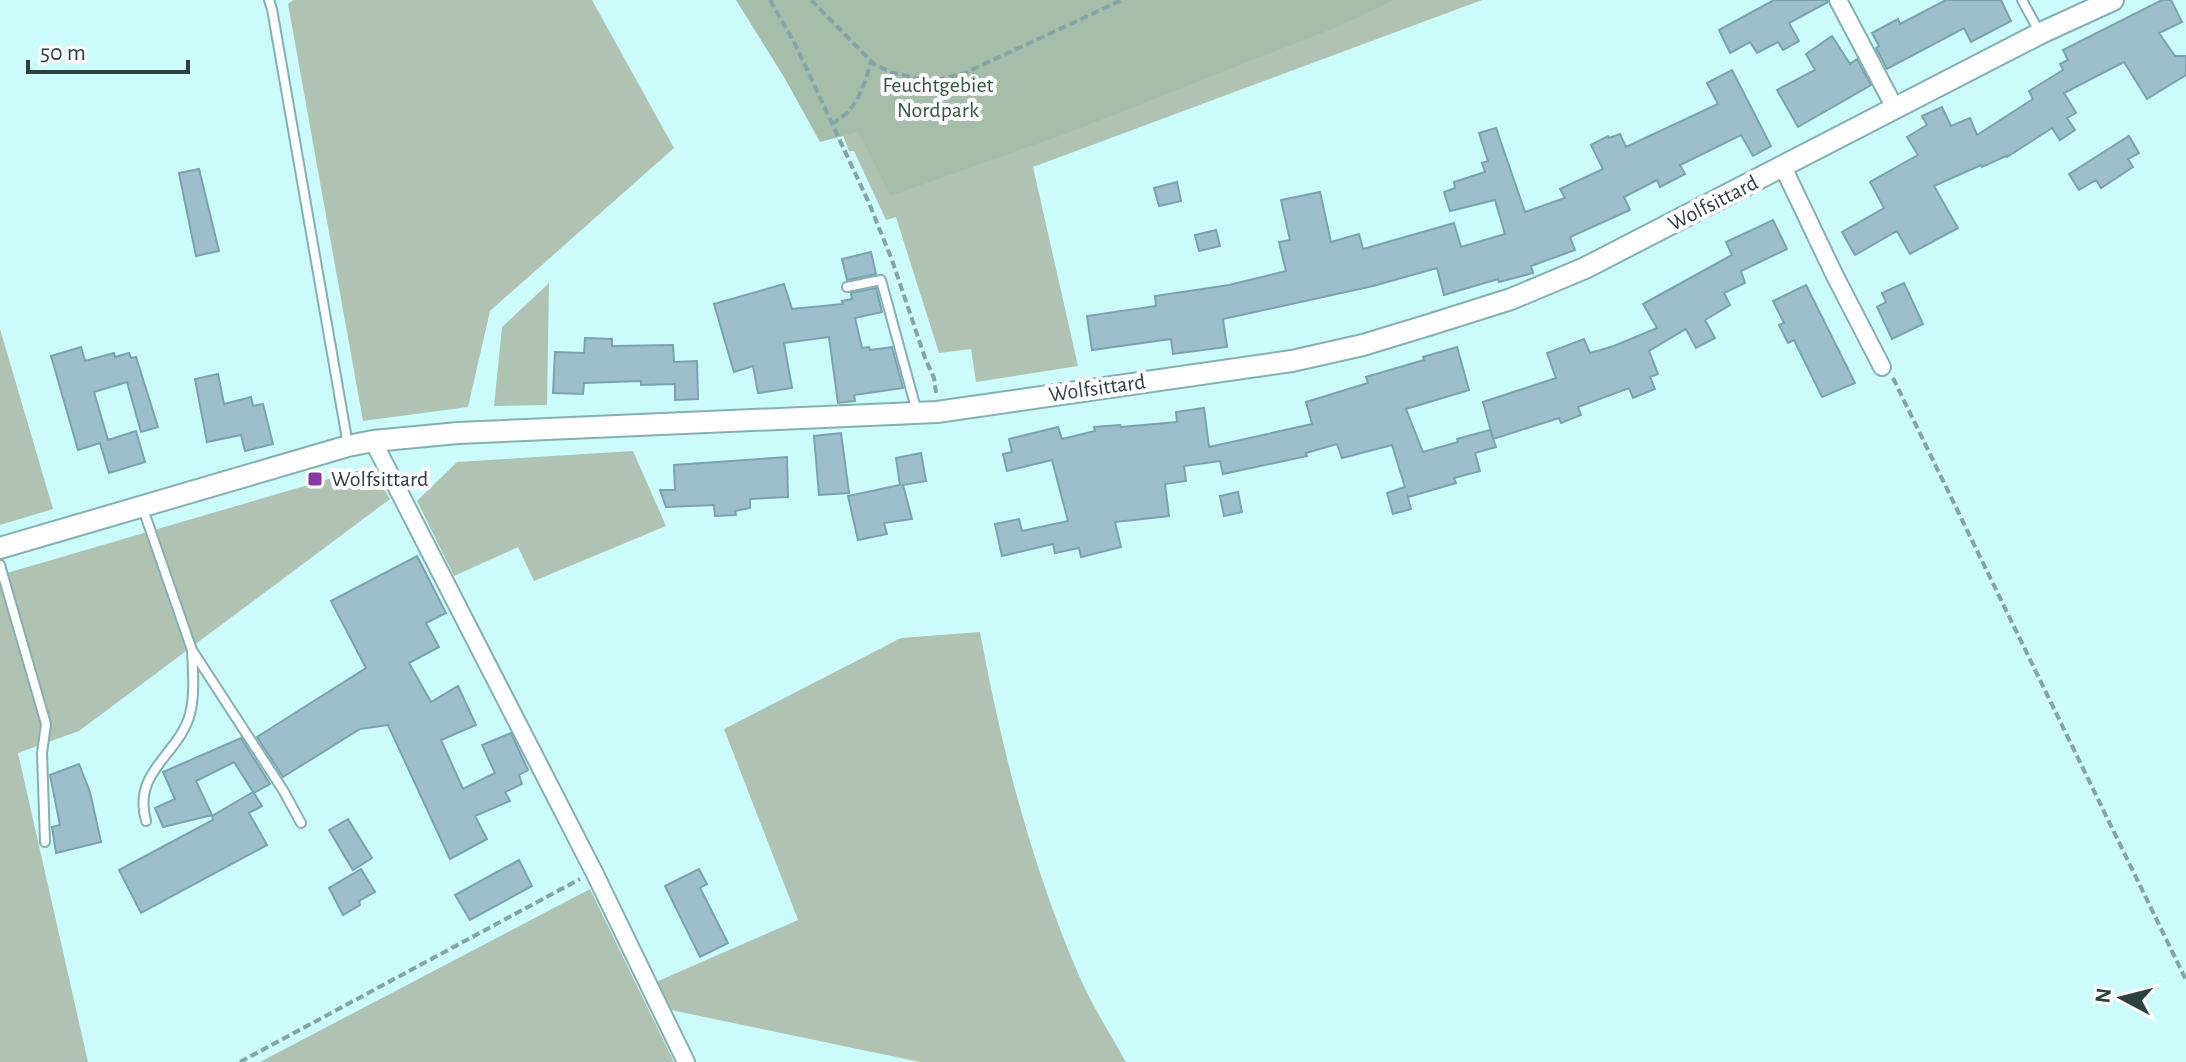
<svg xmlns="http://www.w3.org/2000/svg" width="2186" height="1062" font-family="'Alegreya Sans',sans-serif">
<rect width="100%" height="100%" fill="#cbfbfb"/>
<path fill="#b0c3b3" d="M293,0H592L674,148L490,311L468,407L363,421L288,4Z
M791,0H1482L1033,167L1078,366L976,382L971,349L939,353L896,217L886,220L854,151H849Z
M549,283L547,405L494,406L502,327Z
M0,329L53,509L0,525Z
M633,451L666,526L534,581L518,547L454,576L417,501L457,462Z
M370,467L390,499L79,731L18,753L88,1062H0V575Z
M980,632C1001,747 1031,863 1077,971C1090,1002 1109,1032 1126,1062H920L671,1010L656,982L798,920L724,729L901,638Z
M590,889L674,1062H260Z"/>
<path fill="#a4bea9" d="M736,0H1394L1337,27L1065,134L890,196L858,132L820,142L784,77Z"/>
<path fill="#9dbfcb" stroke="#7aa3b1" stroke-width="2" d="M1774,0H1827L1828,2L1789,23L1799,41L1783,50L1778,42L1757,53L1750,42L1730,53L1719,30Z
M1946,0H2001L2011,21L1971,42L1964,28L1887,69L1876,48L1879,46L1872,33L1898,19L1900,24Z
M2162,0H2171L2182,22L2159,33L2175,56H2186V75L2147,99L2124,62L2064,93L2076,113L2067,118L2075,130L2060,140L2052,128L2007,157L2006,156L1982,167L1981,165L1934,186L1958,228L1910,254L1897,231L1855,255L1842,232L1884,208L1870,182L1918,155L1907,137L1927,125L1922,116L1942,107L1951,126L1970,118L1977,135L2033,99L2029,91L2063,70L2060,64L2068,60L2063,50Z
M1832,36L1850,64L1857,59L1871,85L1798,127L1777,90L1815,70L1806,54Z
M1732,70L1771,146L1753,156L1741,135L1680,165L1685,174L1660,187L1657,180L1624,197L1630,210L1570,237L1575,250L1531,266L1533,273L1499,282L1498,279L1444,295L1437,268L1373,286L1223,319L1227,347L1173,354L1171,339L1092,350L1087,316L1156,306L1155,296L1229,285L1286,271L1279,242L1290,240L1281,200L1320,192L1331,242L1359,234L1363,249L1454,223L1461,247L1505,234L1495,200L1450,211L1444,192L1455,188L1454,182L1485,172L1482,163L1488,161L1479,133L1496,128L1525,212L1565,198L1560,189L1603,169L1591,145L1608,136L1609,138L1620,134L1626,147L1718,104L1707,83Z
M2129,136L2139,153L2128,159L2133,167L2101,188L2096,180L2079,190L2069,174Z
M199,169L219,251L196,256L179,173Z
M1177,182L1181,201L1159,206L1154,188Z
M1773,220L1787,249L1741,271L1745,283L1724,293L1730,305L1705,320L1715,338L1696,348L1686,329L1649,351L1658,374L1650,377L1655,389L1633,398L1629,388L1578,407L1581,415L1561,423L1559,418L1493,439L1483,402L1556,378L1547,353L1584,339L1590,353L1614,346L1657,328L1643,304L1732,255L1726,242Z
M1216,230L1220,246L1199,251L1195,235Z
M871,252L876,274L847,280L842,259Z
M1904,283L1923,324L1892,339L1877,307L1886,302L1882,293Z
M784,284L792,309L843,304L842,301L852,299L851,293L876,288L882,312L855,318L862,348L869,347L870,350L892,347L903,388L854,395L855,401L838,403L829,337L784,343L792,388L758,393L753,366L734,372L714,304Z
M1806,285L1855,383L1822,397L1794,340L1788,343L1779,325L1784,323L1773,301Z
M585,338L612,339V346L673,345L674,362L697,361L698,399L675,400V384L641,385V381L584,383L583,394L553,393L555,352L584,353Z
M81,347L85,361L114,353L115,357L129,353L131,358L136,357L158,427L141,432L127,382L94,392L108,440L136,431L145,462L109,473L100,443L78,450L51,356Z
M1457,347L1469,390L1406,409L1423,452L1458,442L1457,439L1490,430L1496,447L1475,453L1480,471L1454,478L1456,483L1408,497L1407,494L1411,509L1393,514L1387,493L1405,487L1392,445L1342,458L1337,444L1306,453L1307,456L1223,474L1220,461L1184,466L1186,481L1165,484L1169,516L1115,522L1121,547L1081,557L1079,548L1055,553L1053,544L1002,556L995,524L1019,519L1022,531L1068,521L1052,460L1007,471L1003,454L1012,452L1009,439L1058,427L1062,439L1095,431L1094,427L1120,425L1121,427L1177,422L1176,412L1204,408L1209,447L1312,424L1306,402L1368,383L1366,377L1424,360L1423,357Z
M218,374L224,404L251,397L253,406L263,404L273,444L245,451L241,435L207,442L195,379Z
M841,433L849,493L819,495L814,436Z
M921,453L926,481L903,485L912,519L884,523L887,534L858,540L848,496L900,485L896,458Z
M787,457L788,497L750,499V508L735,511L736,515L715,516L714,505L666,507L660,490H675L674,465Z
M1238,492L1242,512L1224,516L1220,496Z
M417,556L446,613L426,623L439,647L409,663L431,702L458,686L476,725L441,740L463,789L495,773L482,745L511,733L528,770L519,775L522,784L505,792L510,801L475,816L487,839L450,859L388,725L360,729L283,777L257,737L366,668L331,601Z
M241,738L270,784L254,793L262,806L249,813L267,845L141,913L119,870L213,820L212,816L253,792L234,762L196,781L212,815L163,827L155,808L175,799L163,772Z
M79,764L90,792L101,842L56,853L52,827L60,825L50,775Z
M348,819L372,858L353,870L329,830Z
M519,860L532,886L470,920L455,895Z
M361,869L375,892L359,901L360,905L343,915L329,888Z
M699,869L707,884L700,888L728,943L700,957L665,886Z"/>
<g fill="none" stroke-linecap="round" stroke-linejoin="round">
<g stroke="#83b1b1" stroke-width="12">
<path id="service" d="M269,0L272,9L348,445
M2022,0L2040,33
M847,287L881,280L917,412
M142,506L192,650L283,790L301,823
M0,565L46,724L42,753L45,842
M146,821C132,771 179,755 190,714C195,694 193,671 192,650"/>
</g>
<g stroke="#83b1b1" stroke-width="20">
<path id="minor" d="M1838,0L1895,108
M1783,167L1835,276L1882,367
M373,441L594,872L686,1062"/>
</g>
<g stroke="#83b1b1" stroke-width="24">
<path id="tertiary" d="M0,548L348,446L373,441L458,433L937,412L1292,361L1363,345L1432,324L1511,299L1585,268L2041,33L2113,0"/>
</g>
<path stroke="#83a5a5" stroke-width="4" stroke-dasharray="8 4" stroke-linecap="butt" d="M770,0L796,46L869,203L892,260L925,358L934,378L936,393
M811,0L875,65L893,73L930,81L965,73L1122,0
M832,124C837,120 844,116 849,111C860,98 867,77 871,61
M1893,378L2186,980
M240,1062L580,879"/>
<use href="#service" stroke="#fff" stroke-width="8"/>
<use href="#minor" stroke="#fff" stroke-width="16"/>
<use href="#tertiary" stroke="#fff" stroke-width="20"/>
</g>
<rect fill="#8537a7" stroke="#fff" stroke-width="3" x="307" y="471" width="16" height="16" rx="4"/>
<g text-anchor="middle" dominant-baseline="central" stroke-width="8" stroke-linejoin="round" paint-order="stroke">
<g font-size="22" fill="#2e5839" stroke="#fff">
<text x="938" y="85">Feuchtgebiet<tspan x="938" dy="25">Nordpark</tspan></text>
</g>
<g font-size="22" fill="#2d4040" stroke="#fff">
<text transform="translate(1713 203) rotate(-27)">Wolfsittard</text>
<text transform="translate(1097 388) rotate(-8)">Wolfsittard</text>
</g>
<g font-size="22" fill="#2d4040" stroke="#fff" text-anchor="start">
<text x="331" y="479">Wolfsittard</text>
</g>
</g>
<g transform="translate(2122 998) rotate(277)" stroke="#ffffff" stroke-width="6" paint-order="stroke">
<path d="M0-6L14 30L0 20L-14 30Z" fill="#2d4040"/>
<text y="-12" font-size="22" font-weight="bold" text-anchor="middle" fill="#2d4040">N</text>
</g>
<path d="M28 60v12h160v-12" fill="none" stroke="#2d4040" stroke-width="4"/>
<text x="40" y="60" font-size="24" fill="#2d4040" stroke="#ffffff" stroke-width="6" paint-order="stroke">50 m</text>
</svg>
